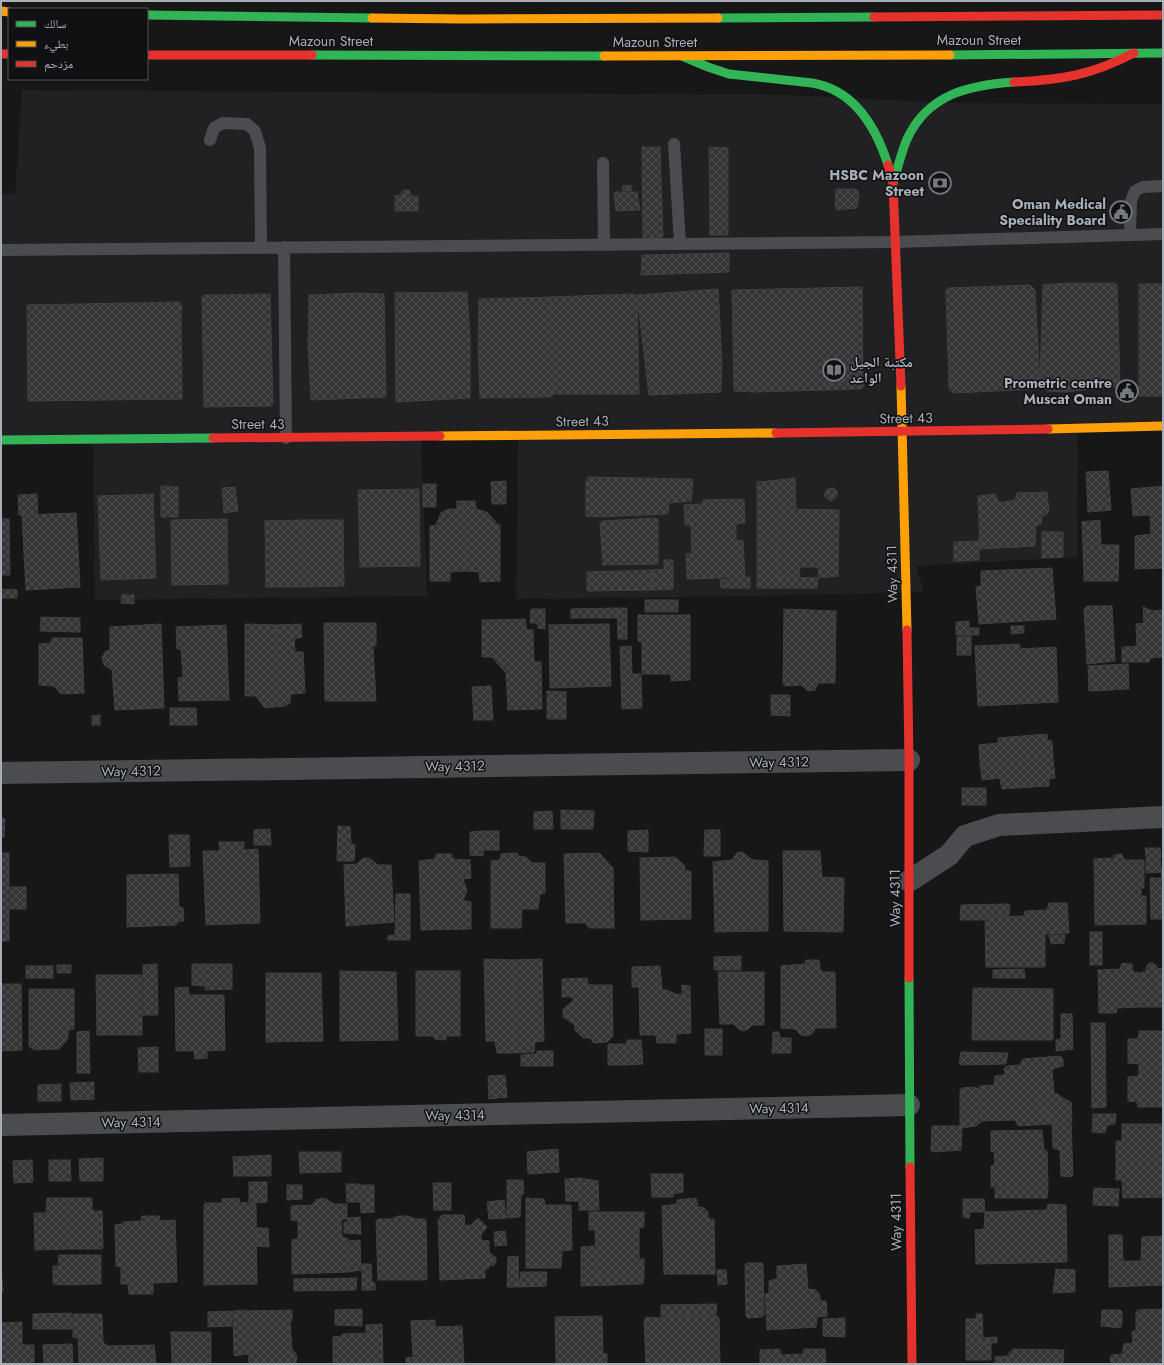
<svg xmlns="http://www.w3.org/2000/svg" width="1164" height="1365" font-family="Jost,'Noto Naskh Arabic',sans-serif">
<defs>
<pattern id="building-cross-hatch" width="8" height="8" patternUnits="userSpaceOnUse"><rect width="8" height="8" fill="#353536"/><path d="M0 0l8 8M0 8l8-8" fill="none" stroke="#4f5051"/></pattern>
</defs>
<rect width="100%" height="100%" fill="#171717"/>
<path fill="#212123" d="M22,90L789,95L951,103L1163,104V427L1077,428L1078,557L916,566L924,592L754,596L516,599L518,436L421,437L427,596L95,600L93,439L1,440V194H15Z"/>
<path fill="url(#building-cross-hatch)" stroke="#3f4043" d="M642,147H660L663,237L643,238Z
M709,147L728,148V235H710Z
M623,185L632,186L631,191L622,190Z
M836,189H856L859,193L857,208L837,210L836,208H837L835,207Z
M403,190H409L411,196L418,197V211H395V196L401,195Z
M614,192H637L640,210L616,211Z
M729,253V272L641,275L642,255Z
M1066,283H1114L1117,285L1120,386L1065,392L1047,391L1040,385L1043,285Z
M1139,284H1163V396H1139Z
M1030,285L1035,290L1040,385L1037,389L954,393L949,389L946,291L948,288Z
M862,287L863,387L861,389L755,392L734,391L732,290Z
M718,289L722,362L721,392L649,395L637,295Z
M467,292L470,337V398L396,402L395,293Z
M359,293L384,294L386,397L311,400L308,347L309,295Z
M270,294L273,404L271,406L204,407L202,297L205,295Z
M630,294L637,295L639,394H553L551,297Z
M551,297L553,394L551,397L480,398L478,346L479,299Z
M180,302L182,306L181,311L182,399L28,401L27,305Z
M1108,471L1111,510L1088,512L1086,472Z
M588,477L691,479L693,480L691,501L668,503L669,511L667,514L601,517L586,516V483Z
M795,478L796,509H779L778,480Z
M778,480V543L757,542V482Z
M506,481V504H492L491,482Z
M423,484H436V507H423Z
M161,486L178,487V517H161Z
M1163,486V568L1135,569V536L1151,534L1150,515L1133,516L1131,489Z
M235,487L238,511L224,513L222,488Z
M834,488L837,492V496L831,501L824,496L827,489Z
M419,489L420,566L360,567L358,490Z
M1047,492L1049,512L1042,517L1041,524L1036,525L1035,546L980,549L978,496L995,494L999,503L1015,500L1017,493Z
M37,494L38,515H19L18,495Z
M153,494L156,578L101,580L98,496Z
M744,499L745,523L736,524V540L743,541L745,577L687,579L686,554L692,553L691,526L685,525L684,505L702,504L703,500Z
M457,501H463L466,571L450,572V581H430V526L436,525L441,513L448,509H457Z
M463,501H475L476,509L487,512L498,525H500V581L480,582L479,572L466,571Z
M779,509L839,510L838,576L818,578L819,567H800L799,577H778Z
M76,513L80,587L26,590L22,515Z
M656,518L658,520V564L603,565L600,524L602,521Z
M1,519H9L10,575H1Z
M227,519L228,584L172,585L171,520Z
M303,520H343L344,586L304,587Z
M303,520L304,587H266L265,521Z
M1100,520L1101,544L1083,545L1082,522Z
M1042,532H1063V557L1042,558Z
M979,541V560L954,561V542Z
M757,542L778,543V577L818,578L817,588H757Z
M1083,545H1119L1118,581H1084Z
M664,560H673V589L652,590V570L664,569Z
M1052,568L1056,619L979,624L976,587L981,586V571Z
M652,570V590L587,591V572Z
M750,577V588H721L720,580Z
M1,589L17,590V598H1Z
M122,595H134V604L121,603Z
M645,600H678V612H645Z
M1087,606H1112L1115,661L1087,664L1084,609Z
M1143,607L1153,611L1163,610V657L1150,658L1149,662H1122V647L1137,646L1136,624L1144,623Z
M617,608H627V639H618Z
M617,608V618H571V609Z
M531,609H545V629L538,628L537,623H530Z
M784,609L836,611L835,683H818L815,690L808,691L801,685L785,686L783,684Z
M638,615H690V680L671,681V674H642V641H638Z
M41,617L80,618V632L40,631Z
M525,619L527,630H533L534,662H541L542,709L508,710L506,673L492,657H482V620Z
M969,621V628H979V635H956V622Z
M324,623H376V645L373,647L376,701H325Z
M161,624L164,708L115,710L112,670L104,665L102,658L105,652L110,650V627Z
M245,624L276,625L275,707L265,708L256,696H245Z
M301,624L302,637L294,639L295,652H303L305,693L291,694L290,703L285,706L275,707L276,625Z
M609,624L611,686L550,688L549,625Z
M226,625L229,700L179,701L178,678L183,677L181,649H177L176,627Z
M1011,626H1024V633L1011,634Z
M971,636V655H957V637Z
M52,638H82L84,693L61,694L54,686L39,685V644L51,643Z
M1019,644L1021,649L1056,647L1058,702L978,706L975,646Z
M631,646L632,674H641L642,708L622,709L620,647Z
M1128,664L1129,689L1089,691L1088,666Z
M491,686L493,720H474L472,687Z
M547,691L566,692V719H547Z
M771,695H790V716L771,715Z
M170,708H196L197,725H170Z
M100,715V725H92V716Z
M1047,734V740L1052,741L1053,758L980,763L979,745L998,743V738Z
M1053,758L1055,778L1049,779V786L1002,789L1000,778L982,780L980,763Z
M962,788H986V805H962Z
M561,810L594,811L593,829H561Z
M552,811L553,829H534V812Z
M1,818L5,819L4,837H1Z
M338,826L350,827L351,844L355,845L354,861H337Z
M270,829L271,845H254V830Z
M648,830V852L628,851V831Z
M705,830H720V856H704Z
M484,831L483,856L470,855V832Z
M484,831H499V850H484Z
M169,835H189L190,866L170,867Z
M219,842H244V850L258,849L260,923L206,925L203,851H220Z
M1145,848H1160L1161,857H1146Z
M783,851H820L822,877L844,878L843,932L784,931Z
M742,852L753,860L768,861V931L715,932L713,862L732,860L737,853Z
M1,853H9V941H1Z
M517,853L518,856L526,857L532,863H545V893L540,894L538,909H522L521,928H491V861L500,860L501,854Z
M599,853L613,868L614,928H589L586,923H566L564,854Z
M436,854H451L453,859L470,860L471,878L463,879L467,891L463,900L471,902V929L421,930L419,861L435,859Z
M1122,854L1124,860H1144V888H1141V896H1146V924L1095,925L1094,859L1114,858V855Z
M675,857L684,865L685,870L691,872V919L641,920L640,858Z
M1160,857L1161,872L1146,873V858Z
M369,858L378,865H391L394,922L346,926L344,865L357,864L362,859Z
M1161,868H1163V884H1162Z
M178,874L179,907L183,908L184,921L177,922L176,925L127,927V875Z
M1150,878H1161L1162,919H1151Z
M10,887H26V909H10Z
M396,894H410V940H388V936L395,935Z
M1162,902H1163V930Z
M1049,903H1067L1069,933L1045,934V967H986L985,917L1024,916L1025,911L1047,910Z
M1008,904L1010,905L1009,915L985,917L983,920H960L961,905Z
M1090,932H1102V965H1090Z
M1049,935H1065L1064,943L1051,944Z
M741,956V970H714V957Z
M484,959L513,960L514,1053H497L495,1041H486Z
M542,959L544,1041L535,1042L534,1052L514,1053L513,960Z
M806,960H819L821,972H835L836,1028H816L812,1034L807,1036L801,1035L795,1029L781,1028V966L805,964Z
M1122,963L1132,964L1133,972L1140,973V1007L1117,1008L1116,1013H1099L1098,970L1120,969Z
M1149,963H1152L1157,966V993H1163V1006L1162,1007H1140L1141,972H1146V967Z
M157,964L158,1015H143V965Z
M192,964H205L204,986L192,985Z
M205,964H232V989L205,990Z
M57,965H71V973H57Z
M26,966H53V978H26Z
M660,966L662,990H667L675,994L682,995V985L690,986L691,1033L676,1034V1043H657L656,1035H640L639,987H632V967Z
M1163,968V994L1157,993V969Z
M1024,969L1025,978H993V970Z
M340,971L396,972L398,1040L340,1041Z
M416,971H460V1036H446V1040L434,1039V1036H416Z
M718,972H764V1025H752L747,1030L741,1031L734,1024H720Z
M266,973H321L323,1041L266,1042Z
M96,975H142V1035H97Z
M1,978V984H21L22,1050L1,1051Z
M587,978L588,985H612L613,1036L607,1042L594,1043L590,1038H583L575,1030V1025L563,1017V1009L573,1001V997H562V979Z
M188,987L189,995H224L225,1050L207,1051V1058L195,1059L194,1051H176L175,988Z
M973,988L1053,989V1040H972Z
M29,989H74V1029L69,1030L67,1040L59,1049L34,1050L29,1046Z
M1061,1014H1072L1073,1049L1056,1051V1040L1061,1039Z
M1091,1023H1105L1106,1107L1092,1108Z
M705,1029H722V1055H705Z
M89,1031L90,1073H77V1032Z
M1139,1031H1163V1069L1139,1070V1064L1128,1063V1039H1138Z
M773,1032H779L780,1038H791V1053H772Z
M627,1040H641L643,1064L626,1065Z
M608,1044H626V1065H608Z
M158,1047V1072H139L138,1048Z
M537,1051H553V1066H521V1055L537,1054Z
M961,1052L1008,1053L1006,1064L961,1065L959,1063Z
M1060,1056L1063,1059V1066L1052,1069L1054,1094H1058L1061,1097L1034,1102L1035,1110L1046,1111V1116H1051L1052,1124L1018,1126L1015,1120L982,1121L978,1089L980,1086L994,1085L995,1076L1005,1075L1004,1069L1007,1066L1020,1065L1023,1059Z
M1163,1069V1107H1138L1137,1102L1128,1101V1077L1139,1076V1070Z
M505,1075L507,1097L489,1099L488,1076Z
M94,1082V1099L71,1100L70,1083Z
M61,1084V1101H38V1085Z
M974,1087L978,1089L982,1121L976,1126L962,1128L960,1126V1091L962,1088Z
M1061,1097L1071,1102L1072,1121L1071,1123L1052,1124L1051,1116H1046V1111L1035,1110L1034,1102Z
M1093,1114H1116L1115,1124L1107,1125L1105,1133L1092,1132Z
M1071,1123L1073,1175L1071,1177L1061,1176L1060,1150L1053,1148L1052,1124Z
M1122,1124H1163V1160L1116,1161V1141H1122Z
M932,1126H960L962,1128L961,1150L933,1152L931,1150Z
M1042,1130L1044,1150L1047,1151L1048,1186L991,1187V1166L995,1165L994,1152L991,1151V1131Z
M558,1149L559,1172L528,1174L527,1152Z
M299,1152H341V1172L300,1173Z
M271,1155V1176H234L233,1157Z
M103,1158V1181H80L79,1159Z
M32,1160L33,1182L14,1183L13,1161Z
M49,1160H70L71,1181H49Z
M1163,1160V1197L1123,1198L1122,1180H1116V1161Z
M651,1174H683V1192L673,1194V1197H652Z
M579,1178L598,1181L599,1210H579Z
M579,1178V1201H566L565,1179Z
M507,1180H523L524,1194L521,1195L520,1217L507,1218Z
M249,1182H267V1202L249,1203Z
M433,1183H451V1210H434Z
M346,1184H359L360,1202H347Z
M287,1185H302V1199L287,1200Z
M360,1185H374V1212L361,1213Z
M1048,1186L1047,1198H995V1188Z
M1094,1188L1119,1189L1118,1206L1093,1205Z
M47,1198H68L70,1249L35,1250L34,1213H46Z
M68,1198H92V1211H102L103,1248L102,1249H70Z
M238,1198L240,1199L239,1202L256,1204L257,1284L204,1285V1205L205,1203H222V1199Z
M323,1198L328,1200L333,1204H347V1218L341,1220L342,1237L348,1239V1272L292,1274V1240L298,1239V1221L291,1220V1206L312,1205L316,1200Z
M526,1198L544,1199L545,1205H571L572,1250L562,1251L561,1268H526Z
M696,1198L698,1207L704,1208L708,1212V1219H714L715,1274H664L662,1206L677,1204V1200Z
M963,1199H984L985,1212H970L969,1218L963,1217Z
M504,1200L506,1218L489,1219L487,1202Z
M1048,1204L1066,1205L1067,1262L976,1264L975,1230L984,1229L985,1212L1047,1210Z
M589,1212H644V1227L639,1228V1259H644V1275H596L595,1230H589Z
M442,1215H464L465,1226L472,1225H471L478,1218L487,1227L481,1235V1240L489,1241V1252L496,1258V1262L494,1265L489,1266V1268L485,1269V1278L440,1280L438,1220Z
M142,1216H159L160,1221L175,1220L177,1281L176,1282L153,1283V1294H129L128,1284H121V1267L116,1266L115,1225L122,1224L123,1222L141,1221Z
M398,1216H409L415,1219H424L426,1220L427,1279L426,1280H378L376,1221L378,1219H391Z
M360,1217L361,1234L344,1233V1222H348L347,1218Z
M257,1228H268L269,1247L257,1246Z
M505,1231L507,1245L495,1246L494,1232Z
M1109,1235H1122L1123,1261H1141L1142,1237L1163,1236V1285L1109,1287Z
M360,1240L361,1270L348,1272L349,1241Z
M594,1246L596,1275H644L643,1284L581,1286V1247Z
M59,1255H101V1284L63,1285L53,1284V1266H58Z
M518,1256L519,1287H507L508,1257Z
M747,1263H761L763,1264L764,1315L762,1317L748,1318L746,1316L745,1265Z
M362,1264H371L372,1282L375,1283V1290H362Z
M806,1264L808,1289L816,1290L820,1295V1301H826L827,1316L817,1317L816,1327L767,1330L765,1294H769V1281L777,1279V1266Z
M1,1269L3,1292H1Z
M1056,1269L1075,1270V1292L1053,1293Z
M717,1270H726L727,1284L718,1285Z
M521,1272H547L546,1286L519,1287Z
M357,1278L356,1290L294,1291V1279Z
M717,1304L716,1314L661,1317V1305Z
M362,1309V1326L335,1325V1310Z
M1163,1309V1364H1111L1110,1357L1112,1355L1122,1354L1124,1344L1133,1343L1132,1332L1136,1330V1312L1138,1310Z
M245,1310L247,1311L248,1354L235,1356L234,1355L233,1311Z
M292,1310V1321L248,1322L247,1311Z
M1102,1310H1120L1122,1312V1325L1120,1328L1101,1326Z
M232,1311V1326L208,1327V1312Z
M72,1313V1329H33V1314Z
M74,1314H100L102,1315L103,1342L107,1346L154,1345L156,1364H79L78,1338L73,1337V1316Z
M976,1314H982L983,1338L997,1337V1343H966V1319H977Z
M715,1315L719,1318L720,1364H646L644,1320L646,1317L661,1318Z
M602,1316L603,1353L607,1354V1364H556L555,1317Z
M845,1318V1337L823,1336V1319Z
M435,1320V1327L462,1326L464,1364H406V1358L413,1357L411,1321Z
M290,1321L292,1349L297,1356L296,1362L295,1364H249L248,1322Z
M22,1322V1345H34V1364H1V1323Z
M382,1324L383,1364H333V1337L342,1336L343,1334L366,1333V1325Z
M171,1332H211V1364H172Z
M966,1343H991V1360H966Z
M72,1344L73,1364H44L43,1345Z
M779,1349L780,1350L781,1355L803,1354L804,1349H825L826,1364H760V1350Z
M1013,1349L1064,1350L1063,1364H995V1357L1007,1356Z"/>
<g fill="none" stroke-linecap="round" stroke-linejoin="round">
<path stroke="#4a4c50" stroke-width="12" d="M210,140L214,128L223,123L247,124L255,131L260,148L261,248
M674,144L680,244
M603,163L604,245
M1130,235L1131,201L1135,191L1143,187L1163,186
M284,247L286,438
M1,250L895,242L1163,234"/>
<path stroke="#4a4c50" stroke-width="22" d="M1,773L909,760
M909,881L949,855L965,836L999,825L1163,817
M1,1125L909,1105"/>
<path stroke="#30b455" stroke-width="9" d="M147,15L372,18
M718,18L874,17
M312,55L604,56
M950,55L1163,53
M682,56L708,67L729,74L812,83C855,90 876,127 888,165
M893,183C898,168 901,153 907,139C928,94 969,85 1014,82
M1,440L213,438
M909,978L910,1167"/>
<path stroke="#ff9f0a" stroke-width="9" d="M1,11L9,12
M372,18L463,19L718,18
M604,56L950,55
M901,386L907,630
M1048,429L1163,426
M440,436L776,433"/>
<path stroke="#e5322d" stroke-width="9" d="M874,17L1163,15
M1,54H9
M147,55H312
M1014,82C1062,80 1091,75 1134,53
M888,165L893,183L901,386
M776,433L1048,429
M213,438L440,436
M907,630L909,760V978
M910,1167L912,1364"/>
</g>
<defs>
<g id="bank-ring" transform="scale(1.15)"><circle r="9.5" fill="#111113" stroke="#757980" stroke-width="1.5"/><path d="M-6-4H6V4H-6ZM0-2.3a2.3 2.3 0 1 0 0 4.6a2.3 2.3 0 1 0 0-4.6Z" fill="#757980"/></g>
<g id="civic-ring" transform="scale(1.15)"><circle r="9.5" fill="#111113" stroke="#757980" stroke-width="1.5"/><path d="M-.6-6.5H3V-4.5H.6V-3L4-1V1h2V6H-6V1h2V-1L-.6-3ZM-1.2 2.5V6h2.4V2.5Z" fill="#757980"/></g>
<g id="library-ring" transform="scale(1.15)"><circle r="9.5" fill="#111113" stroke="#757980" stroke-width="1.5"/><path d="M-6-4Q-3-5.5-.7-3.5V5Q-3 3-6 4ZM6-4Q3-5.5 .7-3.5V5Q3 3 6 4Z" fill="#757980"/></g>
</defs>
<g fill-rule="evenodd">
<use href="#bank-ring" x="940" y="183"/>
<use href="#civic-ring" x="1121" y="212"/>
<use href="#library-ring" x="834" y="370"/>
<use href="#civic-ring" x="1127" y="391"/>
</g>
<g text-anchor="middle" dominant-baseline="central" stroke-width="3" stroke-linejoin="round" paint-order="stroke">
<g font-size="14" fill="#a7aeb8" stroke="#111113">
<text x="979" y="40">Mazoun Street</text>
<text x="331" y="41">Mazoun Street</text>
<text x="655" y="42">Mazoun Street</text>
<text transform="translate(906 418) rotate(-1)">Street 43</text>
<text transform="translate(582 421) rotate(-1)">Street 43</text>
<text x="258" y="424">Street 43</text>
<text transform="translate(892 574) rotate(-91)">Way 4311</text>
<text transform="translate(779 762) rotate(-1)">Way 4312</text>
<text transform="translate(455 766) rotate(-1)">Way 4312</text>
<text transform="translate(131 771) rotate(-1)">Way 4312</text>
<text transform="translate(895 898) rotate(-90)">Way 4311</text>
<text transform="translate(779 1108) rotate(-1)">Way 4314</text>
<text transform="translate(455 1115) rotate(-1)">Way 4314</text>
<text transform="translate(131 1122) rotate(-1)">Way 4314</text>
<text transform="translate(896 1222) rotate(-90)">Way 4311</text>
</g>
<g font-size="14" font-weight="bold" fill="#a7aeb8" stroke="#111113" text-anchor="end">
<text x="924" y="175">HSBC Mazoon<tspan x="924" dy="16">Street</tspan></text>
<text x="1106" y="204">Oman Medical<tspan x="1106" dy="16">Speciality Board</tspan></text>
<text x="850" y="362" text-anchor="start">مكتبة الجيل<tspan x="850" dy="16">الواعد</tspan></text>
<text x="1112" y="383">Prometric centre<tspan x="1112" dy="16">Muscat Oman</tspan></text>
</g>
</g>
<rect width="1164" height="1365" fill="none" stroke="#a7aeb8" stroke-width="4"/>
<rect x="8" y="8" width="140" height="72" fill="#111113" stroke="#4d5055"/>
<rect x="16" y="21" width="20" height="6" fill="#30b455" stroke="#4d5055"/>
<text x="44" y="28" font-size="12" fill="#a7aeb8">سالك</text>
<rect x="16" y="41" width="20" height="6" fill="#ff9f0a" stroke="#4d5055"/>
<text x="44" y="48" font-size="12" fill="#a7aeb8">بطيء</text>
<rect x="16" y="61" width="20" height="6" fill="#e5322d" stroke="#4d5055"/>
<text x="44" y="68" font-size="12" fill="#a7aeb8">مزدحم</text>
</svg>
